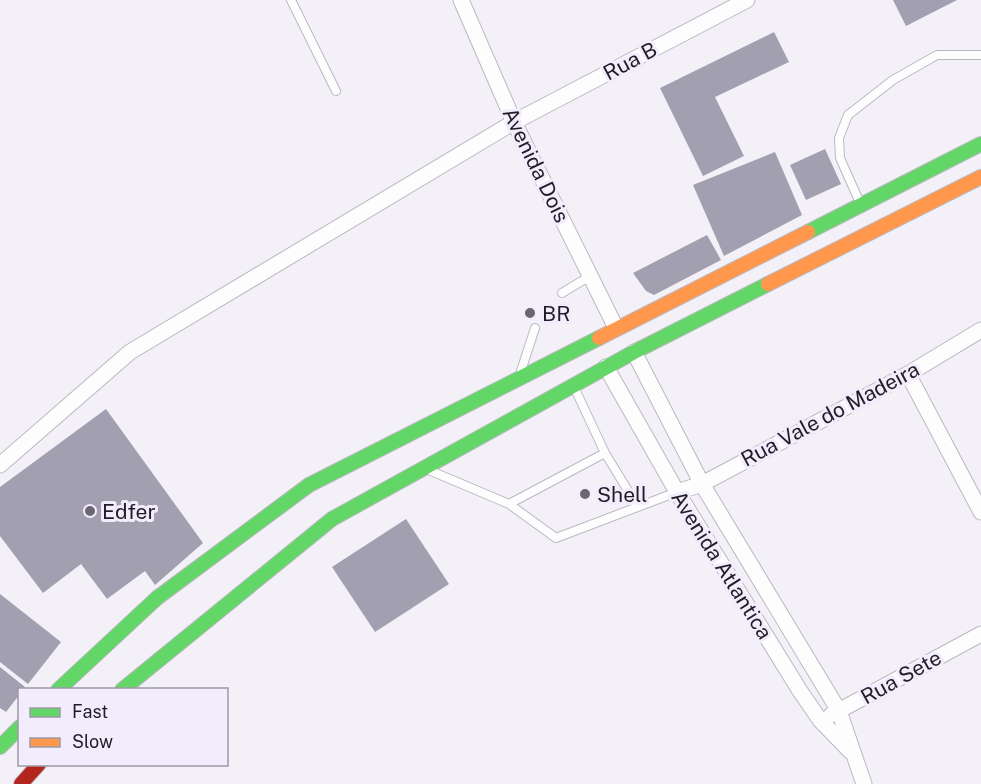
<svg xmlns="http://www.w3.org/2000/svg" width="981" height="784" font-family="'Public Sans',sans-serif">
<rect width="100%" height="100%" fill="#f3f0f8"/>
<path fill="#a29fb1" d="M893,0H957L906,26Z
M774,32L789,62L715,97L744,156L703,176L660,88Z
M825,149L841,184L806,200L790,165Z
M775,152L802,215L724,256L693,185Z
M707,235L721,260L654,295L646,291L633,273Z
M106,409L203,543L155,585L145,571L107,599L81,564L43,593L0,536V487Z
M406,519L449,584L375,632L332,567Z
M0,594L61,642L28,684L0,662Z
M0,667L25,687L20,690V694L6,712L0,708Z"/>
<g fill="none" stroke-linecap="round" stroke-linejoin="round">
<g stroke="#bbb8c0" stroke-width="10">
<path id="lane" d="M291,0L336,91
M860,203L840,158L839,138L848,115L893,80L937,55H981
M562,293L590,276
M521,371L535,328
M605,453L638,507
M431,471L509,504L605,453L575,389
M509,504L556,538L677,492"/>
</g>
<g stroke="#bbb8c0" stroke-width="17">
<path id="street" d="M461,0L514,122L616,328
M634,352L702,484L839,711L864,784
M606,367L677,492L800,691L820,720L850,751
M908,374L981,512
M0,465L130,352L514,122L747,0
M677,492L702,484L908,374L981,330
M831,715L981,634"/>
</g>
<g stroke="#bbb8c0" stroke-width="16">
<path id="fast" d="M808,232L981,144
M58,690L157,598L309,485L599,338
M122,690L332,519L634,352L768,284
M0,747L20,727"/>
</g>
<g stroke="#bbb8c0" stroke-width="16">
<path id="slow" d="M768,284L981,177
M599,338L808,232"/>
</g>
<g stroke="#bbb8c0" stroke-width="16">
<path id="jam" d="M21,784L39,764"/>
</g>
<use href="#lane" stroke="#fdfdfe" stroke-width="8"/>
<use href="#street" stroke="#fdfdfe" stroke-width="15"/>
<use href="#fast" stroke="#63d668" stroke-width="14"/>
<use href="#slow" stroke="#ff974d" stroke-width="14"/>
<use href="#jam" stroke="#b3261e" stroke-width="14"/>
</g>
<g fill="#6a6770" stroke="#f2ecfc" stroke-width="2">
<circle cx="530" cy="313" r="6"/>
<circle cx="585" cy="494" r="6"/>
<circle cx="90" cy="511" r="6"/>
</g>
<g text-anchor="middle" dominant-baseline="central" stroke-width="6" stroke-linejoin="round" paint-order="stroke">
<g font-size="21" fill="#211d26" stroke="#f2ecfc">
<text transform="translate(630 61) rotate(-28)">Rua B</text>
<text transform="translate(536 165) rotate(64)">Avenida Dois</text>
<text transform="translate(830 414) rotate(-28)">Rua Vale do Madeira</text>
<text transform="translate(722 565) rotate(58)">Avenida Atlantica</text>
<text transform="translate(901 677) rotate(-29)">Rua Sete</text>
</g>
<g font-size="21" fill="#211d26" stroke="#f2ecfc" text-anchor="start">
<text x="542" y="313">BR</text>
<text x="597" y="494">Shell</text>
<text x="102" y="511">Edfer</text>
</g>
</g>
<rect x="18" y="688" width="210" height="78" fill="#f2ecfc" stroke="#9e99a6" stroke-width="1.5"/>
<rect x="30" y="708" width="30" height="9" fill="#63d668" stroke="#9e99a6" stroke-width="1.5"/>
<text x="72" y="718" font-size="18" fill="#211d26">Fast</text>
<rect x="30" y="738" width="30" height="9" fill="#ff974d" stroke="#9e99a6" stroke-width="1.5"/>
<text x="72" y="748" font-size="18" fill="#211d26">Slow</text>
</svg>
